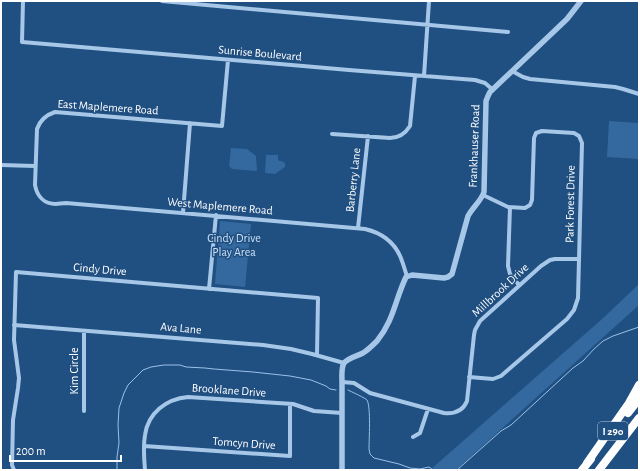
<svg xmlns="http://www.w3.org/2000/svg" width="640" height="471" font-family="'Alegreya Sans',sans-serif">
<rect width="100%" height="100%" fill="#204f81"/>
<path fill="#34699f" d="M609,121L639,123V159L607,157Z
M231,148L247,149L256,156L257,171L232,169L229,166Z
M266,155H278V159L279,161H281L285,163V167L275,174L265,173Z
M220,221L251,224L245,287L215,284Z
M639,284V305L456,470H430L601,320Z"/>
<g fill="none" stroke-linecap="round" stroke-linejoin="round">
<path stroke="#9ac2e9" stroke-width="1" d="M348,390C350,391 367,399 367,400C371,407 369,440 369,449L370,454L374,458L399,464L410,468L420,469L429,467L433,470
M117,470V457L119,443L118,425L119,408L124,393L128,385L143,370L151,367L164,365H180L186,367L205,368L214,369L253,372L290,376L311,380L326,386L330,389L336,390
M457,470L501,431L511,425L573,368L583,361L594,349L603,341L613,336L639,327"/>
<path stroke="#a6c7e8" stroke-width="4" d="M23,1L22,42L349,70L475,80L485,83L493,90
M162,1L508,32
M228,60L222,126L55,112C46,115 40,120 37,129L35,185C37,196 44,204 56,204C59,204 62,203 66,203L365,229C382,233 396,243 402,261C404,266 405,271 407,276
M512,71L523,77L530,79L615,87L623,89L639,94
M424,76L429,1
M332,134L390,138C399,138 405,134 410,126L415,76
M1,165L35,166
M510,207L508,266L510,274L519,285
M183,213L190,123
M358,228L368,136
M209,289L216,215
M14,325L263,345L291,349L312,354L344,363
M469,377L493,379L501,376L567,319L574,310L578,298L582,143L579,136L574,133L542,131L536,133L534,138L532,200L530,205L525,208L508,207L483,195
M342,382L354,383L370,393L444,413C454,414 463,411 467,401L474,335L475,330L480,321L541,266L550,260L555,259H579
M84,411V331
M413,437L420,433L428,409
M144,446L290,456V404
M14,470L12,465L13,420L18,388L19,378L14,340L16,272L318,298L317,355
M145,470C144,459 143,447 145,435C148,413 166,399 188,397L293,404L314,411L342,413"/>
<path stroke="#a6c7e8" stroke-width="5.5" d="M342,470V382C342,376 341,368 344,363C348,358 357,356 363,353C368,350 373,345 377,341C394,320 395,300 406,277L412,275L444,278L448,277L452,274L468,216C473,207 481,201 484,192L486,101L488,96L490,92L567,19L581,1"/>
<path stroke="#fff" stroke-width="8" d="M628,413L639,399
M587,463L629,403L639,385
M582,470L591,459
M599,470L639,418"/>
</g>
<g text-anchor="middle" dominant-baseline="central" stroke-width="3" stroke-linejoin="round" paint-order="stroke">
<rect fill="#204f81" stroke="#bccad9" stroke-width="1" x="598" y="422" width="30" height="18" rx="3"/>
<g font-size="11" font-weight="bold" fill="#fff">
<text x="613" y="431">I 290</text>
</g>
<g font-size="12" fill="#fff" stroke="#204f81">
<text transform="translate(260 53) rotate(5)">Sunrise Boulevard</text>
<text transform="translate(108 107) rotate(4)">East Maplemere Road</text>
<text transform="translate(474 146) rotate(-88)">Frankhauser Road</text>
<text transform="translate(353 180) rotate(-84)">Barberry Lane</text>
<text transform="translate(570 204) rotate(-89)">Park Forest Drive</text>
<text transform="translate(220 206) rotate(5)">West Maplemere Road</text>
<text transform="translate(100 269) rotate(5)">Cindy Drive</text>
<text transform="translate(500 290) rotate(-43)">Millbrook Drive</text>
<text transform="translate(181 328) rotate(5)">Ava Lane</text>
<text transform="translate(74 371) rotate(-90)">Kim Circle</text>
<text transform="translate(229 390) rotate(4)">Brooklane Drive</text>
<text transform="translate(244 443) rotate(4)">Tomcyn Drive</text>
</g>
<g font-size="12" fill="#cae0f6" stroke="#204f81">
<text x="234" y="238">Cindy Drive<tspan x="234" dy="14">Play Area</tspan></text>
</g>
</g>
<rect width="640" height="471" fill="none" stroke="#ffffff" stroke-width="4"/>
<path d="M10 455v6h111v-6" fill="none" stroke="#ffffff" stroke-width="2"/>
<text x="16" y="455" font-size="12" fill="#ffffff" stroke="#204f81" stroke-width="3" paint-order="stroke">200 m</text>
</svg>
